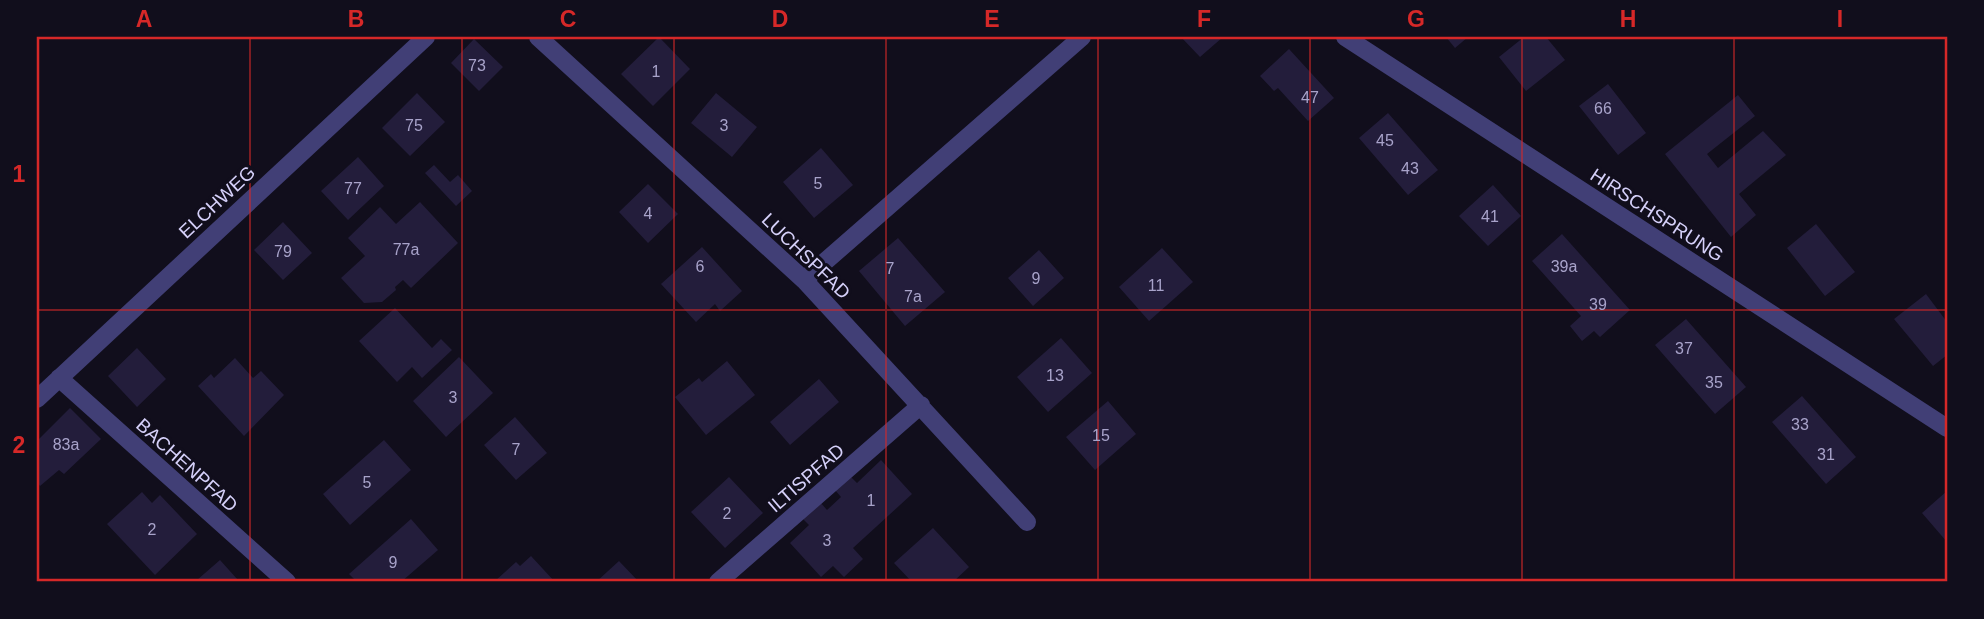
<svg xmlns="http://www.w3.org/2000/svg" width="1984" height="619" font-family="Arial,sans-serif">
<rect width="100%" height="100%" fill="#110e1c"/>
<path fill="#231d3b" d="M659,37L690,69L653,106L621,74Z
M1181,37H1223L1200,57Z
M1446,37H1468L1455,48Z
M1524,37H1546L1565,60L1526,91L1499,57Z
M474,39L503,67L479,91L451,63Z
M1289,49L1334,98L1308,121L1278,88L1274,91L1260,76Z
M1608,84L1646,133L1618,155L1579,106Z
M417,93L445,122L410,156L382,128Z
M716,93L757,127L732,157L691,123Z
M1738,95L1755,116L1707,154L1718,168L1763,131L1786,155L1739,194L1756,215L1731,237L1665,154Z
M1388,113L1438,170L1408,195L1359,138Z
M821,148L853,185L814,218L783,182Z
M358,157L384,186L348,220L321,191Z
M434,165L450,182L458,175L472,191L456,206L425,173Z
M648,184L678,214L648,243L619,212Z
M1493,185L1521,216L1488,246L1459,216Z
M420,202L458,243L411,288L403,280L395,287L396,290L382,302L364,303L341,278L365,256L348,238L380,207L396,224Z
M283,222L312,253L283,280L254,250Z
M1816,224L1855,272L1825,296L1787,248Z
M1562,234L1630,310L1600,337L1594,331L1582,341L1570,326L1581,316L1532,261Z
M898,238L945,292L905,326L859,271Z
M702,247L742,291L720,311L715,304L696,322L661,284Z
M1162,248L1193,282L1149,321L1119,287Z
M1039,250L1064,278L1033,306L1008,278Z
M1926,294L1947,322V355L1933,366L1894,319Z
M395,308L432,348L441,339L452,350L422,378L412,367L397,382L359,341Z
M1686,319L1746,387L1715,414L1655,345Z
M1061,338L1092,373L1048,412L1017,377Z
M137,348L166,379L137,407L108,376Z
M459,357L493,393L446,437L413,401Z
M235,358L253,378L261,371L284,395L244,436L198,386L211,374L214,378Z
M727,361L755,395L706,435L675,397L699,378L702,382Z
M819,379L839,402L790,445L770,422Z
M1802,396L1856,457L1826,484L1772,422Z
M1108,401L1136,434L1095,470L1066,437Z
M70,408L101,439L64,474L59,470L40,486L37,482V450L39,449L37,441Z
M515,417L547,453L516,480L484,445Z
M384,440L411,470L350,525L323,494Z
M881,460L912,494L853,548L863,559L844,577L833,566L821,577L790,543L809,525L803,519L820,502L827,510L841,497L835,490L850,476L857,483Z
M729,477L763,513L725,548L691,512Z
M1947,491V542L1922,513Z
M142,492L152,503L160,495L197,534L155,575L107,524Z
M411,519L438,550L401,582H357L349,574Z
M933,528L969,567L953,582H912L894,563Z
M531,556L555,582H494L516,562L520,566Z
M220,560L238,580L236,582H198L197,580Z
M619,561L639,582H596Z"/>
<g fill="none" stroke-linecap="round" stroke-linejoin="round">
<path stroke="#413f76" stroke-width="18" d="M538,37L804,280L1027,522
M1345,37L1947,428
M804,280L1082,37
M59,378L287,582
M37,399L426,37
M718,582L921,405"/>
</g>
<path fill="none" stroke="#d62828" stroke-width="2" stroke-opacity="0.55" d="M250,37V582M462,37V582M674,37V582M886,37V582M1098,37V582M1310,37V582M1522,37V582M1734,37V582M37,310H1947"/>
<g text-anchor="middle" dominant-baseline="central" stroke-width="6" stroke-linejoin="round" paint-order="stroke">
<g font-size="16" fill="#a8a3ca">
<text x="477" y="65">73</text>
<text x="656" y="71">1</text>
<text x="1310" y="97">47</text>
<text x="1603" y="108">66</text>
<text x="414" y="125">75</text>
<text x="724" y="125">3</text>
<text x="1385" y="140">45</text>
<text x="1410" y="168">43</text>
<text x="818" y="183">5</text>
<text x="353" y="188">77</text>
<text x="648" y="213">4</text>
<text x="1490" y="216">41</text>
<text x="406" y="249">77a</text>
<text x="283" y="251">79</text>
<text x="700" y="266">6</text>
<text x="1564" y="266">39a</text>
<text x="890" y="268">7</text>
<text x="1036" y="278">9</text>
<text x="1156" y="285">11</text>
<text x="913" y="296">7a</text>
<text x="1598" y="304">39</text>
<text x="1684" y="348">37</text>
<text x="1055" y="375">13</text>
<text x="1714" y="382">35</text>
<text x="453" y="397">3</text>
<text x="1800" y="424">33</text>
<text x="1101" y="435">15</text>
<text x="66" y="444">83a</text>
<text x="516" y="449">7</text>
<text x="1826" y="454">31</text>
<text x="367" y="482">5</text>
<text x="871" y="500">1</text>
<text x="727" y="513">2</text>
<text x="152" y="529">2</text>
<text x="827" y="540">3</text>
<text x="393" y="562">9</text>
</g>
<g font-size="19" fill="#d5d0f9" stroke="#110e1c">
<text transform="translate(217 202) rotate(-43)">ELCHWEG</text>
<text transform="translate(1657 215) rotate(33)">HIRSCHSPRUNG</text>
<text transform="translate(806 256) rotate(44)">LUCHSPFAD</text>
<text transform="translate(187 465) rotate(42)">BACHENPFAD</text>
<text transform="translate(806 478) rotate(-41)">ILTISPFAD</text>
</g>
</g>
<rect width="1984" height="619" fill="none" stroke="#110e1c" stroke-width="77"/>
<rect x="38" y="38" width="1908" height="542" fill="none" stroke="#d62828" stroke-width="2.5"/>
<g font-size="23" text-anchor="middle" font-weight="bold" fill="#d62828">
<text x="144" y="27">A</text>
<text x="356" y="27">B</text>
<text x="568" y="27">C</text>
<text x="780" y="27">D</text>
<text x="992" y="27">E</text>
<text x="1204" y="27">F</text>
<text x="1416" y="27">G</text>
<text x="1628" y="27">H</text>
<text x="1840" y="27">I</text>
<text x="19" y="182">1</text>
<text x="19" y="453">2</text>
</g>
</svg>
